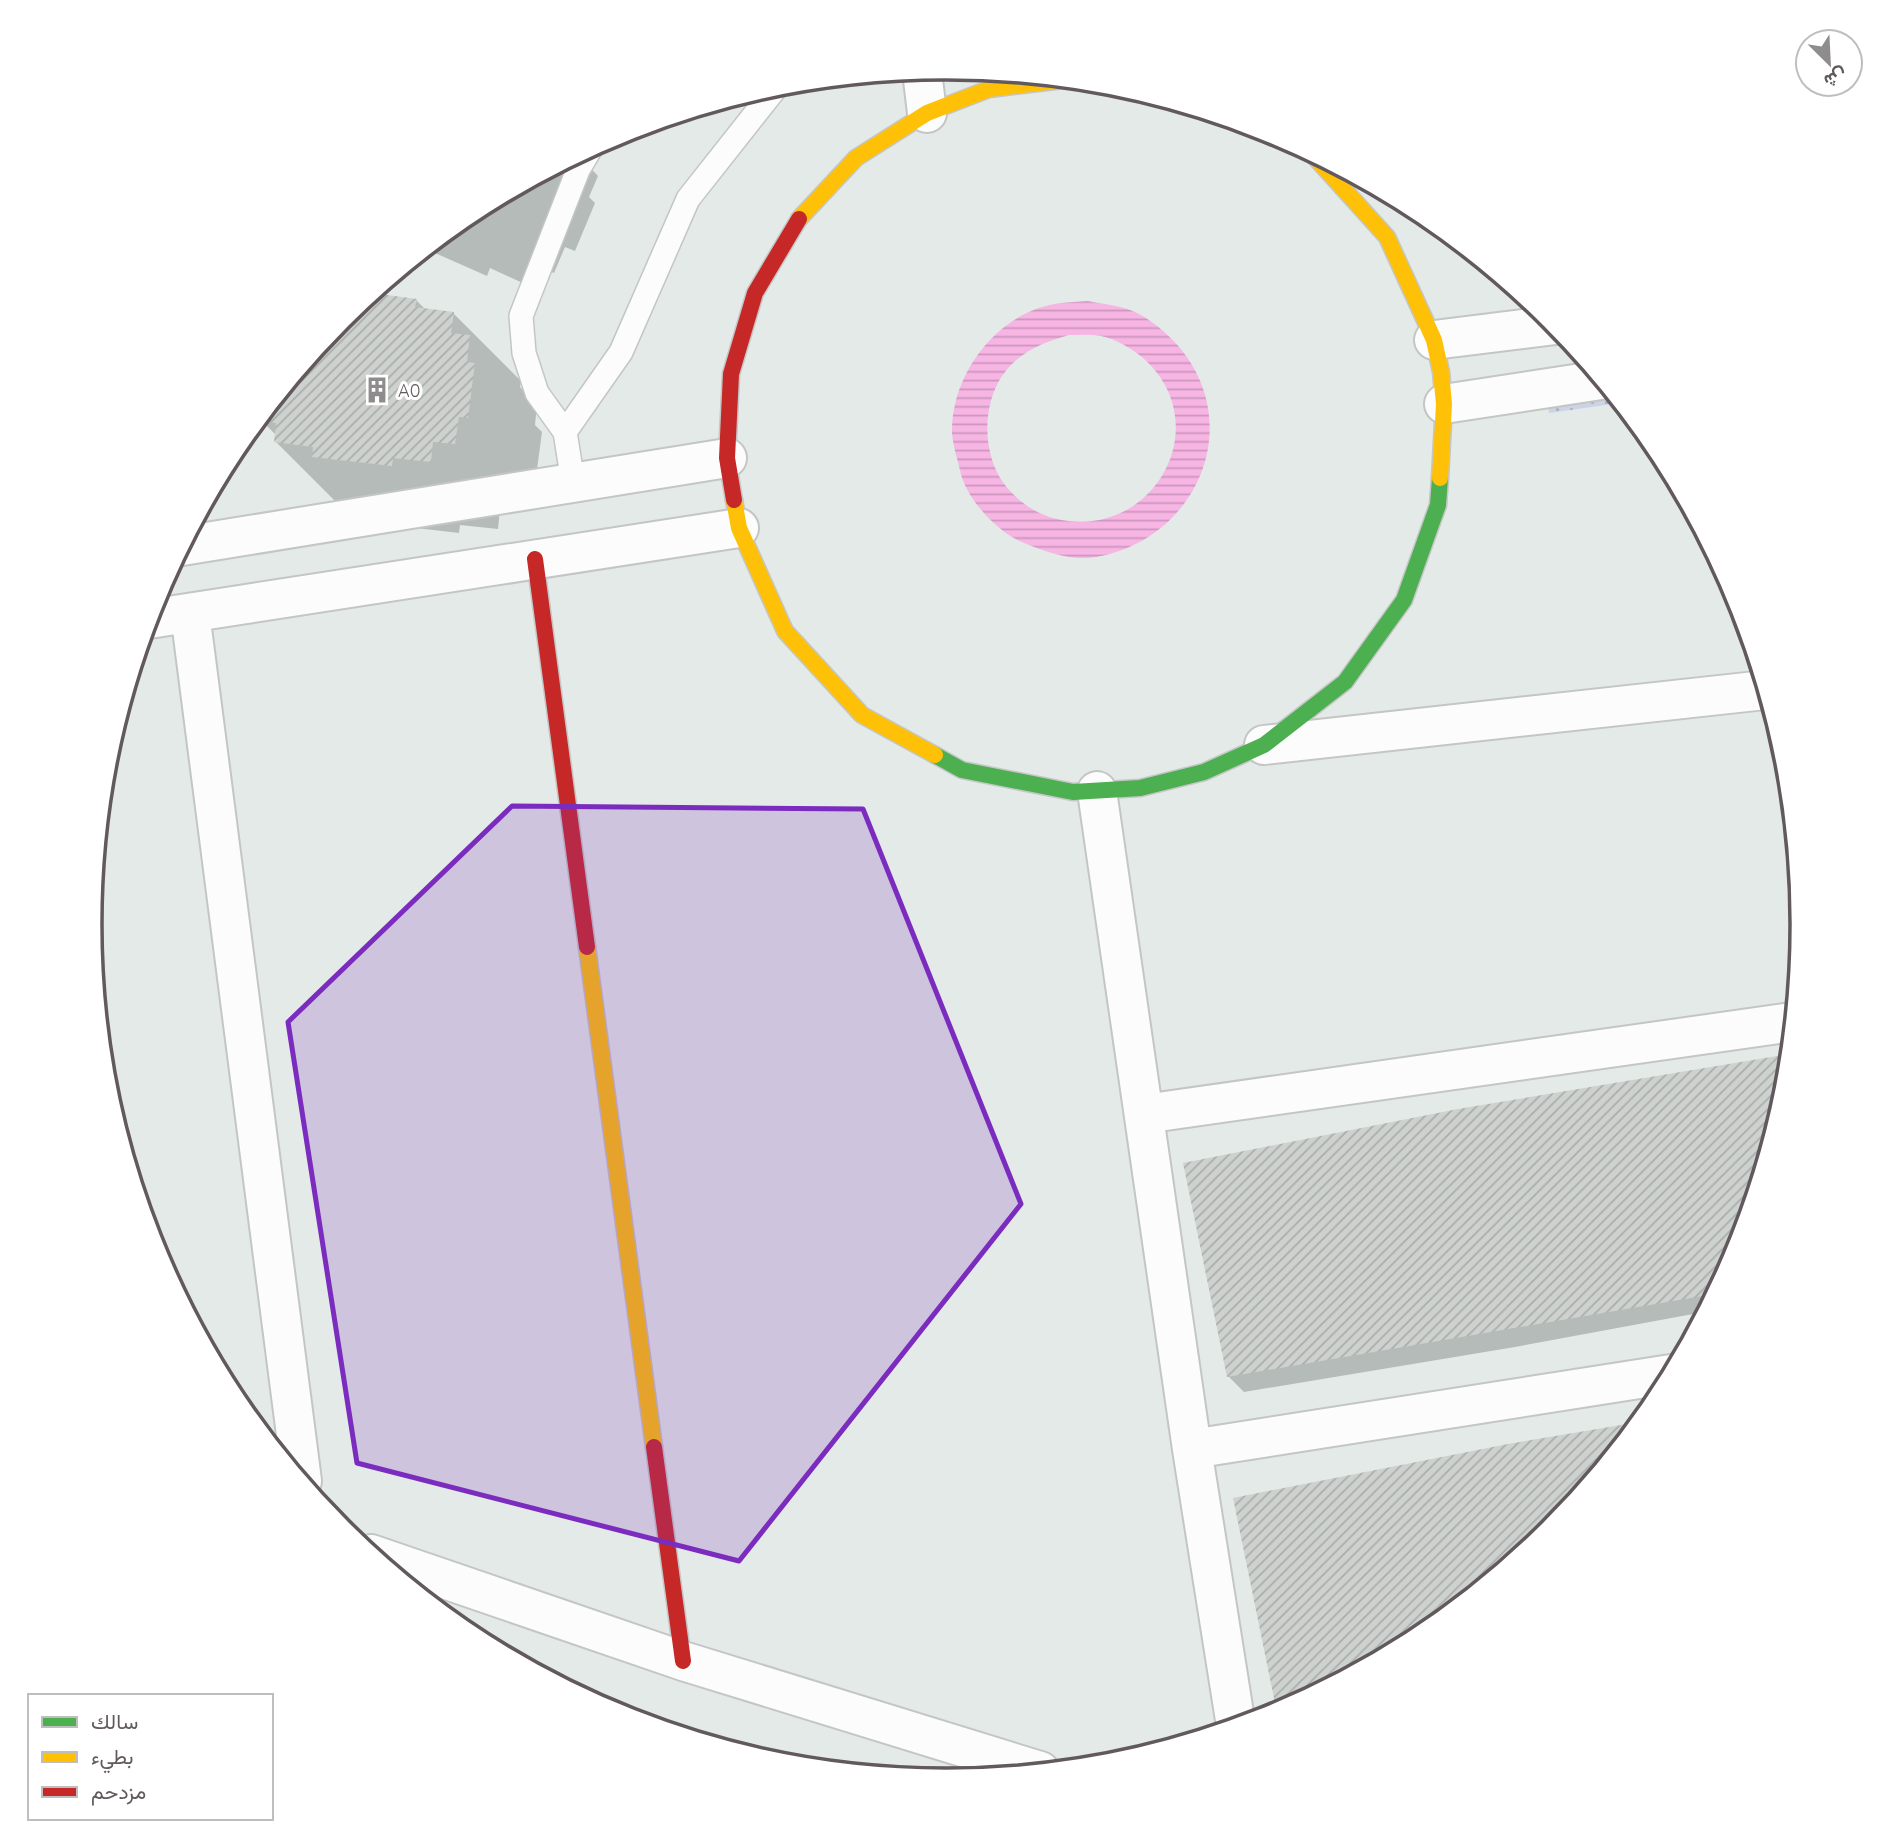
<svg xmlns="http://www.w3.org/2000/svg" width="1892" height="1848" font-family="Quicksand,Vazirmatn,sans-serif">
<defs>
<pattern id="grass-dots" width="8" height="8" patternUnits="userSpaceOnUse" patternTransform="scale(1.75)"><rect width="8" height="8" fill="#cdd3e6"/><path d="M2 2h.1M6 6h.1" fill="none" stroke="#aaaebe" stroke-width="1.8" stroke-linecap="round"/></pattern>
<pattern id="water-rules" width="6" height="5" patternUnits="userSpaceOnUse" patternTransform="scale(1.75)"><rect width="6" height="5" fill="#f7b5e4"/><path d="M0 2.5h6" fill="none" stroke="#cb96bc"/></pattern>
<pattern id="building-hatch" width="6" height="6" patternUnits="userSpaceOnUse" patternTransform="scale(1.75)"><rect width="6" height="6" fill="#cdd2cf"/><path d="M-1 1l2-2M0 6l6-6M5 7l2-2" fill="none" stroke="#aaadab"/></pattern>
</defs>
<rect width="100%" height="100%" fill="#e3eae7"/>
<path fill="url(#grass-dots)" d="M1602,381L1620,403L1549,413L1545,390Z"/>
<path fill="url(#water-rules)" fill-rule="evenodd" d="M1088,301C1101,304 1117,305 1130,310C1149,317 1167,333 1180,348C1246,428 1195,540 1096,557C1071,561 1046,552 1024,543C998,533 965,498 960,470C957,458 953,445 952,433C951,377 992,320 1046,306C1059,302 1075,302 1088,301ZM1069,335C1079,335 1091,334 1101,336C1116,339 1131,348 1143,358C1218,424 1154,541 1057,519C1034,514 1011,497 999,476C980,442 984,390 1013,363C1029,348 1048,341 1069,335Z"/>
<path fill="#0003" d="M589,149L584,161L598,176L589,197L595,203L575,251L565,247L554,273L534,264L525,284L490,268L487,276L426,249L471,212Z
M370,295L416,300L426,310L453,313L521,381L520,387L537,405L535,425L542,432L535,484L526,483L522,511L500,509L498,529L460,525L459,533L382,524L343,509L275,441L276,435L261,420L262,415L341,319Z
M1789,1056L1785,1091L1736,1252L1704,1312L1515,1347L1244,1392L1228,1376Z"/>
<path fill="url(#building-hatch)" d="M372,293L417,299L415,307L454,312L451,333L470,335L467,362L475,363L468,418L459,417L455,444L433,442L431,462L393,458L392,466L312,457L313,447L274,442L276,423L259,421L260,418L341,319Z
M1789,1054L1785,1091L1736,1252L1714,1294L1227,1377L1183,1163L1458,1109Z
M1639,1422L1551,1529L1421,1636L1277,1713L1233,1498L1508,1444Z"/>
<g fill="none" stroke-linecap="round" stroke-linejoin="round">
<g stroke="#c4c6c5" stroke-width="26">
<path id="lane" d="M565,432L621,352L688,199L778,85
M573,482L565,432L537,393L524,353L521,316L578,170L591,148"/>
</g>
<g stroke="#c4c6c5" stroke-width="42">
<path id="street" d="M922,71L927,113
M1434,340L1556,325
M1444,404L1601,380
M182,546L727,458
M190,613L302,1481
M149,619L739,528
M1264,745L1765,690
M1097,791L1192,1449L1236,1726
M1144,1114L1792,1022
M1192,1449L1671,1374
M371,1554L683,1661L1040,1771"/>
</g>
<g stroke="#c5c6c6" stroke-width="19">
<path id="fast" d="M935,755L962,770L1073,792L1140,788L1204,772L1264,745L1345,682L1404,600L1438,505L1440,478"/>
</g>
<g stroke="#c5c6c6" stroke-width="19">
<path id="slow" d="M1312,154L1387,237L1434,340L1441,372L1444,404L1440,478
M799,219L856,158L927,113L989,89L1063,80
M734,500L739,528L785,631L862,715L935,755
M587,947L654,1447"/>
</g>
<g stroke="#c5c6c6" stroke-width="19">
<path id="jam" d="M734,500L727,458L731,374L755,293L799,219
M535,559L587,947
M654,1447L683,1661"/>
</g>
<use href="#lane" stroke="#fbfcfb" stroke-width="23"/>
<use href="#street" stroke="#fbfcfb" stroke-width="38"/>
<use href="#fast" stroke="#4caf50" stroke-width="16"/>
<use href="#slow" stroke="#ffc107" stroke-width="16"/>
<use href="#jam" stroke="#c62828" stroke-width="16"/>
</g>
<path fill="#7b2cbf" fill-opacity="0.2" stroke="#7b2cbf" stroke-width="5" stroke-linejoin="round" d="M512,806L863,809L1021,1204L739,1561L357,1463L288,1022Z"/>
<defs>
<g id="building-bare" transform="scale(2.1)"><path d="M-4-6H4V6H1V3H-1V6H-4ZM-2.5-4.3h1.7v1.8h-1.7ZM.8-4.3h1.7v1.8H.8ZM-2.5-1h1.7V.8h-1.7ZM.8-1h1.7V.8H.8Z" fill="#8f8c8e" stroke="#fff" stroke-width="2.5" paint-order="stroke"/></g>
</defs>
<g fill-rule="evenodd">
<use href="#building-bare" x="377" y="390"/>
</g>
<g text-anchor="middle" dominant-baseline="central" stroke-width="6" stroke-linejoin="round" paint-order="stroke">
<g font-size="18" fill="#62595e" stroke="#fff" text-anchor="start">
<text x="398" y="390">A0</text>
</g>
</g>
<path d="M0 0H1892V1848H0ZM102 924a844 844 0 1 1 1688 0a844 844 0 1 1-1688 0Z" fill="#fff" fill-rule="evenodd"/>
<path fill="none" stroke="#62595e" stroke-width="3.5" d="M102 924a844 844 0 1 1 1688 0a844 844 0 1 1-1688 0Z"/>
<rect x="28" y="1694" width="245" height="126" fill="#ffffff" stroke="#c0bdbf" stroke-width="2"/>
<rect x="42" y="1717" width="35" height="10" fill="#4caf50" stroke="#c0bdbf" stroke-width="2"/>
<text x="91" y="1729" font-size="21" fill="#62595e">سالك</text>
<rect x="42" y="1752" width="35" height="10" fill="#ffc107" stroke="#c0bdbf" stroke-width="2"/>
<text x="91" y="1764" font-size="21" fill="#62595e">بطيء</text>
<rect x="42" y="1787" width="35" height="10" fill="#c62828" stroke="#c0bdbf" stroke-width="2"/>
<text x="91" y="1799" font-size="21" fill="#62595e">مزدحم</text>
<g transform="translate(1829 63) rotate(156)"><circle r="33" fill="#ffffff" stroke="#c0bdbf" stroke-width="2"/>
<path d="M0-5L12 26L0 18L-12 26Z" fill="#8f8c8e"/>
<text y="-10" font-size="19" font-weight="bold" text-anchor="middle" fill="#62595e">ش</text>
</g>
</svg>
